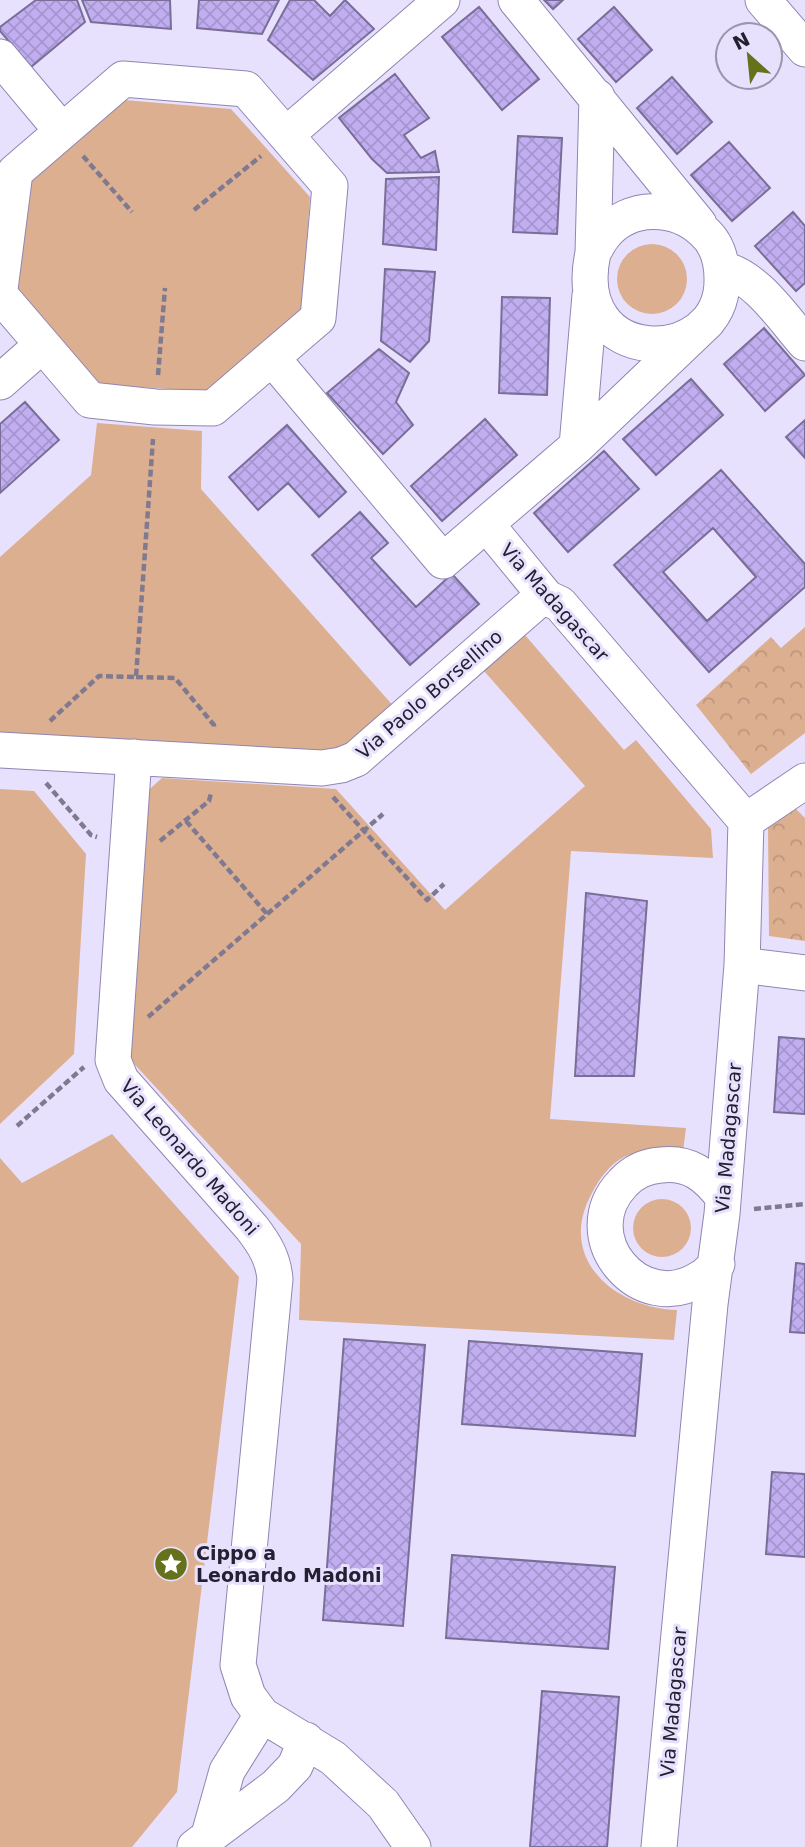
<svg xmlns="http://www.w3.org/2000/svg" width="805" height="1847" font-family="'DejaVu Sans',sans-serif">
<defs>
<pattern id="park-crowns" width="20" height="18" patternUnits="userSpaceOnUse" patternTransform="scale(1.75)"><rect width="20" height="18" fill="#dcaf90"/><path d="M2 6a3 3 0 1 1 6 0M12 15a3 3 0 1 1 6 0" fill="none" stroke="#bd967d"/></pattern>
<pattern id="building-cross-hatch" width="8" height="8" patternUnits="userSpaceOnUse" patternTransform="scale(1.75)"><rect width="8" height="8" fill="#c0aef1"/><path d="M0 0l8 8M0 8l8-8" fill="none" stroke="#a595cf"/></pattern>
</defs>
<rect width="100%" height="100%" fill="#e8e1fe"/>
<path fill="#dcaf90" d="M124,100L231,109L310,197L302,312L213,392L95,384L17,294L28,182Z
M617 279a35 35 0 1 1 70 0a35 35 0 1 1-70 0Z
M97,423L202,431L201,489L396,709L339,759L0,738V557L91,475Z
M525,635L624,750L636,740L711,829L713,858L571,851L550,1119L686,1128L683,1152C663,1150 643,1147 624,1157C610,1164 599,1179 592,1193C556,1258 614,1308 677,1310L674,1340L299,1320L301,1244L125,1054L143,795L162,778L336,789L445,910L585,786L484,671Z
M0,789L34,791L86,854L74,1054L0,1124Z
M112,1134L239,1277L177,1792L132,1847H0V1158L22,1183Z
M633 1228a29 29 0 1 1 58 0a29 29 0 1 1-58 0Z"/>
<path fill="url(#park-crowns)" d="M805,627V733L751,774L696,705L771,637L781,648Z
M796,809L805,818V941L769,936L768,828Z"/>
<path fill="url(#building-cross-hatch)" stroke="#7a6e99" stroke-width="2" fill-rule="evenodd" d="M36,0H77L85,22L31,67L0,31V27Z
M82,0H170L171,29L91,22Z
M199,0H279L262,34L197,28Z
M290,0H314L330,16L345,0L374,29L313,80L268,40Z
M544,0H563L553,9Z
M479,7L539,79L502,110L442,37Z
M614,7L652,50L616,82L578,39Z
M395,74L429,118L404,135L421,158L435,151L439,172L387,173L372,159L339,118Z
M672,77L712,122L677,154L637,108Z
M518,136L562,138L557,234L513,232Z
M729,142L770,188L732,221L691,175Z
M439,177L436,250L383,244L386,179Z
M793,212L805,226V283L796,291L755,246Z
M385,269L435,272L429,341L410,362L381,341Z
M502,297L550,298L547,395L499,393Z
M764,328L805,375L765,411L724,364Z
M379,349L409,373L396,402L413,425L383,454L327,393Z
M691,379L723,415L656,475L623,439Z
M25,402L59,440L0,493V424Z
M485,419L517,455L442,521L411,486Z
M805,420V458L786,437Z
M287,425L346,492L319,517L288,483L258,510L229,477Z
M604,451L639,489L568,552L534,513Z
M721,470L805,564V587L709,672L614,565ZM713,528L756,577L707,621L663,572Z
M360,512L388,543L371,558L416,607L452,574L479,604L410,665L312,555Z
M586,893L647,901L634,1076H575Z
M779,1037L805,1039V1114L774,1112Z
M796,1263L805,1264V1333L790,1332Z
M344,1339L425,1345L403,1626L323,1620Z
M469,1341L642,1354L635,1436L462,1424Z
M772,1472L805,1474V1557L766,1554Z
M452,1555L615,1567L608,1649L446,1638Z
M542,1691L619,1697L607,1847H530Z"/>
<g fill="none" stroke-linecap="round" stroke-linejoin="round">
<g stroke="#9185b1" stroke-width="37">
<path id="minor" d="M516,0L699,224
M763,0L805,49
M0,57L62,131
M286,135L442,0
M593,253C596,248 599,241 604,235C629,204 675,205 703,231C717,243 722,261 722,279C724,369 567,370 593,253L597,97
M722,269C756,276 783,318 805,343
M0,289L15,172L123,79L246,89L330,186L318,318L213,408L155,407L90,400L0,295
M272,358L443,561L577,446L708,321
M0,382L42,345
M577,446L590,295
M487,525L547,598L560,604L746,821L742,965L722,1214L710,1304L659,1847
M0,750L322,768L341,765L356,759L537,601L547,598
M134,757L113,1060L121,1080L252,1228C265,1245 273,1258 275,1279L238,1665L248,1696L262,1715L333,1758L383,1804L413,1847
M746,821L805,781
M742,965L805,973
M717,1264C712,1268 707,1275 701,1278C640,1318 572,1236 623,1183C633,1172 646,1166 661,1165C690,1162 706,1175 723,1197
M209,1835L227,1771L262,1715
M195,1847L276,1786L295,1766L306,1740"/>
</g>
<path stroke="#807a90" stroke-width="4.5" stroke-dasharray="7 3.5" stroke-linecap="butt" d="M83,156L132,212
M194,210L261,156
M158,375L165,288
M136,677L175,678L214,725V730
M50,721L99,676L136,677L153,439
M46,783L91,835L97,837
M333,797L427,900L444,884
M186,821L267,914
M160,841L209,801L211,793
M148,1017L383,814
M17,1126L84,1067
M754,1209L805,1204"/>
<use href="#minor" stroke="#fff" stroke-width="35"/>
</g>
<defs>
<g id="sight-disc" transform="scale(1.75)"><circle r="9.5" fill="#66721b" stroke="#e8e1fe"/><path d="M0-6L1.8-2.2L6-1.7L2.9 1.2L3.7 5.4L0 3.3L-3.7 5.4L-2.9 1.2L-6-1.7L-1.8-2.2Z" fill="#fff"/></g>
</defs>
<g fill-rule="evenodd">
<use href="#sight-disc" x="171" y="1564"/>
</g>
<g text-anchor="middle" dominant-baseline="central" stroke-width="6" stroke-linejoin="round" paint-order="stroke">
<g font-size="19" fill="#252031" stroke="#e8e1fe">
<text transform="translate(555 602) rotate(48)">Via Madagascar</text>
<text transform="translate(429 694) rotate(-41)">Via Paolo Borsellino</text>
<text transform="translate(728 1138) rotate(-85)">Via Madagascar</text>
<text transform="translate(190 1157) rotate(49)">Via Leonardo Madoni</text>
<text transform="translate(673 1702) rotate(-85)">Via Madagascar</text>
</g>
<g font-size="19" font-weight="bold" fill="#252031" stroke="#e8e1fe" text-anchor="start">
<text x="196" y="1553">Cippo a<tspan x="196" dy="22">Leonardo Madoni</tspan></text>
</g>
</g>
<g transform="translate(749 56) rotate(333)"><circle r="33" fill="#e8e1fe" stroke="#9a94ac" stroke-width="2"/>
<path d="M0-5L12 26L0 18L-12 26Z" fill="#66721b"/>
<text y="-10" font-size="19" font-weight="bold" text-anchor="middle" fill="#252031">N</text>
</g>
</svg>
